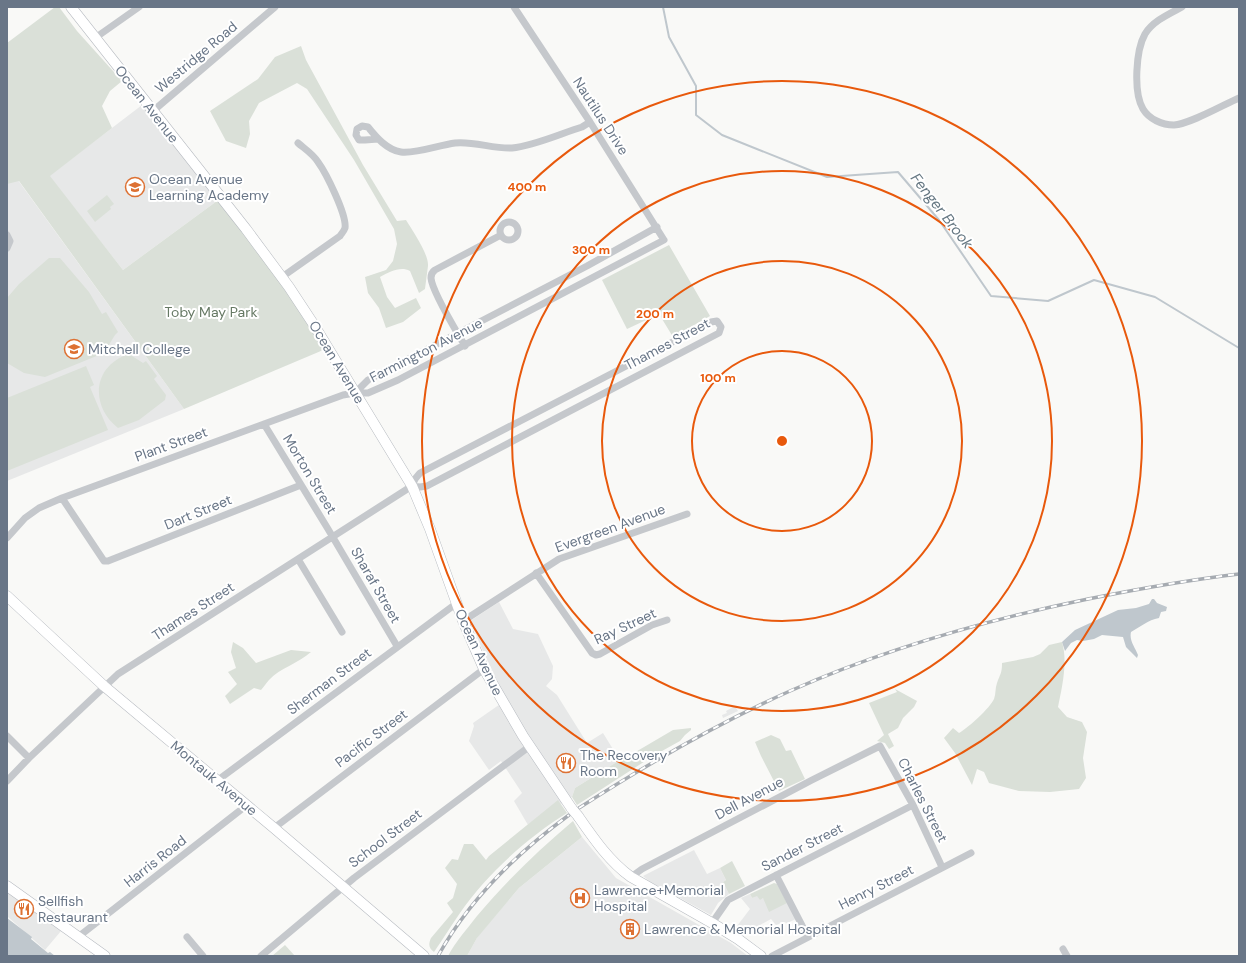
<svg xmlns="http://www.w3.org/2000/svg" width="1246" height="963" font-family="'DM Sans',sans-serif">
<rect width="100%" height="100%" fill="#f9f9f7"/>
<path fill="#e7e8e8" d="M146,102L221,198L123,270L49,176Z
M7,165L184,409L7,481Z
M499,602L513,629L538,634L553,666L552,679L546,686L557,695L587,743L603,733L616,754L622,756L620,760L575,788L572,797L561,804L558,801L528,825L514,801L522,793L501,761L489,770L469,741L474,726L473,723L506,700L483,651L470,621Z
M735,706L738,711L723,718L722,715L727,713L726,711Z
M582,837L616,878L731,943L748,956H467L478,936L519,888Z
M694,850L707,874L720,868L726,880L723,882L729,894L718,903L711,915L649,881L643,876Z
M7,891L61,931L45,950L7,916Z
M750,894L752,898L757,895L762,898L787,903L796,919L787,923L784,922L776,925L771,919L751,930L743,936L734,930L750,909L741,898Z"/>
<path fill="#dae0d8" d="M55,7H59L77,31L122,81L110,91L102,106L112,128L50,176L123,270L221,198L328,348L184,409L19,181L7,184V43Z
M301,46L306,60L363,165L397,221L406,220C412,230 429,254 428,266C427,273 426,281 425,289L419,293L410,271C400,266 390,272 380,277L387,297L395,308L416,298L421,308L403,322L386,328L379,308L368,293L365,277L386,270L393,261L397,244L394,229L354,160L307,89L297,83L259,103L249,121L250,134L246,148L226,141L210,111L258,79L275,57Z
M107,195L114,204L110,207L111,209L95,222L87,211Z
M669,245L710,316L673,337L659,314L627,329L602,280Z
M49,258H60L89,292L102,314L106,312L118,332L115,335L104,353L45,377L24,373L7,363V298L19,284Z
M129,354L143,363L146,361L157,376L154,379L166,395L165,400L139,420L118,428C90,406 92,366 129,354Z
M86,366L94,385L90,387L108,430L7,471V398Z
M233,642L243,648L256,663L291,650L311,652C299,663 280,668 269,680C266,683 264,687 261,690L254,688L230,704L225,696L237,684L228,672L236,668L231,652Z
M1062,642C1068,661 1062,688 1058,707L1067,717L1082,722L1087,732L1083,758L1086,778L1079,789L1050,792L1019,791L989,783L984,772L977,769L972,785L955,753L944,738L953,728L959,733C968,728 990,708 994,699C996,694 995,688 997,683C1000,674 1002,674 1002,663L1033,657L1040,654L1049,645Z
M895,689L917,701L914,707L903,718L898,728L888,734L894,746L889,749L885,743L877,741L884,735L869,703L897,692Z
M691,728V730L685,735L680,741L653,756L577,805L572,797L575,788L620,760L627,757L673,730Z
M771,735L780,739L786,751L791,750L805,779L779,791L761,756L755,742Z
M558,800L567,813C528,837 486,875 460,913C451,926 443,939 434,952C429,948 428,945 431,938L453,912L447,903L453,898L457,884L445,868L452,859L458,860L464,844H473L486,860L489,856Z
M573,821L582,837L519,888L477,938L467,956H448C456,941 467,929 477,916C506,881 539,850 573,821Z
M732,861L745,886L729,894L723,882L726,880L720,868Z
M774,883L777,884L787,903L769,912L763,898L760,900L757,896L752,898L750,894Z
M285,945L295,956H272Z"/>
<path fill="#bfc7cd" d="M1152,599H1154L1157,603L1167,607L1166,611L1161,612L1159,618C1148,620 1140,627 1131,632C1129,641 1135,647 1138,655L1137,658L1126,647L1123,637L1102,635L1094,639L1083,641L1077,640L1071,643L1065,651L1062,642L1075,630L1118,610L1136,608L1149,604Z
M7,918L32,937L31,939L48,953L50,952L55,956H7Z"/>
<g fill="none" stroke-linecap="round" stroke-linejoin="round">
<path stroke="#bfc7cd" stroke-width="2" d="M663,7L669,37L696,86V115L722,135L827,177L898,172L939,220L991,296L1048,301L1094,280L1155,297L1239,348"/>
<g stroke="#b7bbc1" stroke-width="11">
<path id="secondary" d="M71,7L246,229L289,287L314,325L412,486L430,529L463,621L484,669L523,736L572,809
M7,596L104,686L274,828L424,956
M578,816C594,839 609,861 631,877L712,923L738,939L761,956
M7,886L105,956"/>
</g>
<path stroke="#c5c8cc" stroke-width="7" d="M1182,7C1169,14 1153,21 1145,34C1136,50 1133,92 1143,109C1149,119 1162,125 1174,125C1190,124 1223,105 1239,98
M95,38L139,7
M153,111L275,7
M378,139L365,140H359L356,135L357,129L362,126L368,127C376,137 387,150 401,152C416,154 439,145 455,143C474,141 493,149 512,148C534,146 562,133 582,127L590,122
M500 231a9 9 0 1 1 18 0a9 9 0 1 1-18 0Z
M7,235L10,241L7,248
M282,277L340,236C342,233 344,231 345,228C347,215 326,173 318,162C313,154 305,149 298,143
M465,346C457,332 432,292 431,278C431,275 432,272 435,270L501,235
M355,393L368,380L587,266L657,227
M264,424L328,529L397,646
M62,498L104,561H108L301,485
M7,538L25,518L39,508L62,498L343,395L355,393H368L398,380L664,240L590,122L514,7
M298,559L342,632
M536,573L592,653L596,655L600,654L652,625L667,620
M463,621L559,559L687,514
M7,736L29,758
M218,780L457,603
M7,781L29,758L118,674L412,486L415,479L420,473L711,322L717,321L721,327L719,333L427,486L420,487L412,486
M274,828L484,669
M776,875L808,937
M631,877L642,869L812,780L880,746L913,805L942,867
M712,923L728,900L913,805
M78,937L247,805
M187,937L203,956
M1063,949L1067,956
M261,956L354,878L530,746
M772,956L971,853"/>
<use href="#secondary" stroke="#fff" stroke-width="10"/>
<g stroke="#a6abb1" stroke-width="3.5">
<path id="rail" d="M579,808C646,765 716,724 790,691C885,649 986,620 1088,599C1138,589 1188,580 1239,574
M438,956C470,898 517,853 569,815"/>
</g>
<use href="#rail" stroke="#fff" stroke-width="2" stroke-dasharray="6" stroke-linecap="butt"/>
<g stroke="#b7bbc1" stroke-width="11" stroke-linecap="butt">
<path id="secondary-bridge" d="M572,809L578,816"/>
</g>
<use href="#secondary-bridge" stroke="#fff" stroke-width="10"/>
</g>
<g fill="none" stroke="#e8590c" stroke-width="2">
<circle cx="782" cy="441" r="90"/>
<circle cx="782" cy="441" r="180"/>
<circle cx="782" cy="441" r="270"/>
<circle cx="782" cy="441" r="360"/>
</g>
<defs>
<g id="school-ring" transform="scale(1)"><circle r="9.5" fill="#fff" stroke="#dd7133" stroke-width="1.5"/><path d="M0-5L7-2L0 1L-7-2ZM-4 1L0 2.5L4 1V4Q0 6-4 4Z" fill="#dd7133"/></g>
<g id="university-ring" transform="scale(1)"><circle r="9.5" fill="#fff" stroke="#dd7133" stroke-width="1.5"/><path d="M0-5L7-2L0 1L-7-2ZM-4 1L0 2.5L4 1V4Q0 6-4 4Z" fill="#dd7133"/></g>
<g id="restaurant-ring" transform="scale(1)"><circle r="9.5" fill="#fff" stroke="#dd7133" stroke-width="1.5"/><path d="M-5-6h1v4h1v-4h1v4h1v-4h1v5L-1.5 .5V6h-2V.5L-5-1ZM5-6V6H3V1.5H1.5Q1.5-4 5-6Z" fill="#dd7133"/></g>
<g id="hospital-ring" transform="scale(1)"><circle r="9.5" fill="#fff" stroke="#dd7133" stroke-width="1.5"/><path d="M-5-5h3v3.5h4V-5h3V5h-3V1.5h-4V5h-3Z" fill="#dd7133"/></g>
<g id="building-ring" transform="scale(1)"><circle r="9.5" fill="#fff" stroke="#dd7133" stroke-width="1.5"/><path d="M-4-6H4V6H1V3H-1V6H-4ZM-2.5-4.3h1.7v1.8h-1.7ZM.8-4.3h1.7v1.8H.8ZM-2.5-1h1.7V.8h-1.7ZM.8-1h1.7V.8H.8Z" fill="#dd7133"/></g>
</defs>
<g fill-rule="evenodd">
<use href="#school-ring" x="135" y="187"/>
<use href="#university-ring" x="74" y="349"/>
<use href="#restaurant-ring" x="566" y="763"/>
<use href="#hospital-ring" x="580" y="898"/>
<use href="#restaurant-ring" x="24" y="909"/>
<use href="#building-ring" x="630" y="929"/>
</g>
<g text-anchor="middle" dominant-baseline="central" stroke-width="4" stroke-linejoin="round" paint-order="stroke">
<g font-size="14" fill="#697687" stroke="#fff">
<text transform="translate(196 57) rotate(-40)">Westridge Road</text>
<text transform="translate(147 104) rotate(52)">Ocean Avenue</text>
<text transform="translate(601 116) rotate(57)">Nautilus Drive</text>
<text transform="translate(667 344) rotate(-28)">Thames Street</text>
<text transform="translate(426 350) rotate(-27)">Farmington Avenue</text>
<text transform="translate(337 362) rotate(59)">Ocean Avenue</text>
<text transform="translate(171 444) rotate(-20)">Plant Street</text>
<text transform="translate(310 474) rotate(59)">Morton Street</text>
<text transform="translate(198 512) rotate(-22)">Dart Street</text>
<text transform="translate(610 528) rotate(-20)">Evergreen Avenue</text>
<text transform="translate(376 585) rotate(60)">Sharaf Street</text>
<text transform="translate(193 611) rotate(-33)">Thames Street</text>
<text transform="translate(625 626) rotate(-25)">Ray Street</text>
<text transform="translate(479 652) rotate(65)">Ocean Avenue</text>
<text transform="translate(329 681) rotate(-37)">Sherman Street</text>
<text transform="translate(371 738) rotate(-37)">Pacific Street</text>
<text transform="translate(214 778) rotate(40)">Montauk Avenue</text>
<text transform="translate(749 798) rotate(-28)">Dell Avenue</text>
<text transform="translate(923 800) rotate(63)">Charles Street</text>
<text transform="translate(385 838) rotate(-37)">School Street</text>
<text transform="translate(802 847) rotate(-27)">Sander Street</text>
<text transform="translate(155 861) rotate(-38)">Harris Road</text>
<text transform="translate(876 887) rotate(-27)">Henry Street</text>
</g>
<g font-size="14" fill="#697687" stroke="#fff" text-anchor="start">
<text x="149" y="179">Ocean Avenue<tspan x="149" dy="16">Learning Academy</tspan></text>
<text x="88" y="349">Mitchell College</text>
<text x="580" y="755">The Recovery<tspan x="580" dy="16">Room</tspan></text>
<text x="594" y="890">Lawrence+Memorial<tspan x="594" dy="16">Hospital</tspan></text>
<text x="38" y="901">Sellfish<tspan x="38" dy="16">Restaurant</tspan></text>
<text x="644" y="929">Lawrence &amp; Memorial Hospital</text>
</g>
<g font-size="14" fill="#667964" stroke="#fff">
<text x="211" y="312">Toby May Park</text>
</g>
<g font-size="15" font-style="italic" fill="#657782" stroke="#fff">
<text transform="translate(942 211) rotate(52)">Fenger Brook</text>
</g>
</g>
<circle cx="782" cy="441" r="6" fill="#e8590c" stroke="#fff" stroke-width="2"/>
<g font-size="12" text-anchor="middle" font-weight="bold" fill="#e8590c" stroke="#fff" stroke-width="4" stroke-linejoin="round" paint-order="stroke">
<text x="527" y="191">400 m</text>
<text x="591" y="254">300 m</text>
<text x="655" y="318">200 m</text>
<text x="718" y="382">100 m</text>
</g>
<rect width="1246" height="963" fill="none" stroke="#697687" stroke-width="16"/>
</svg>
